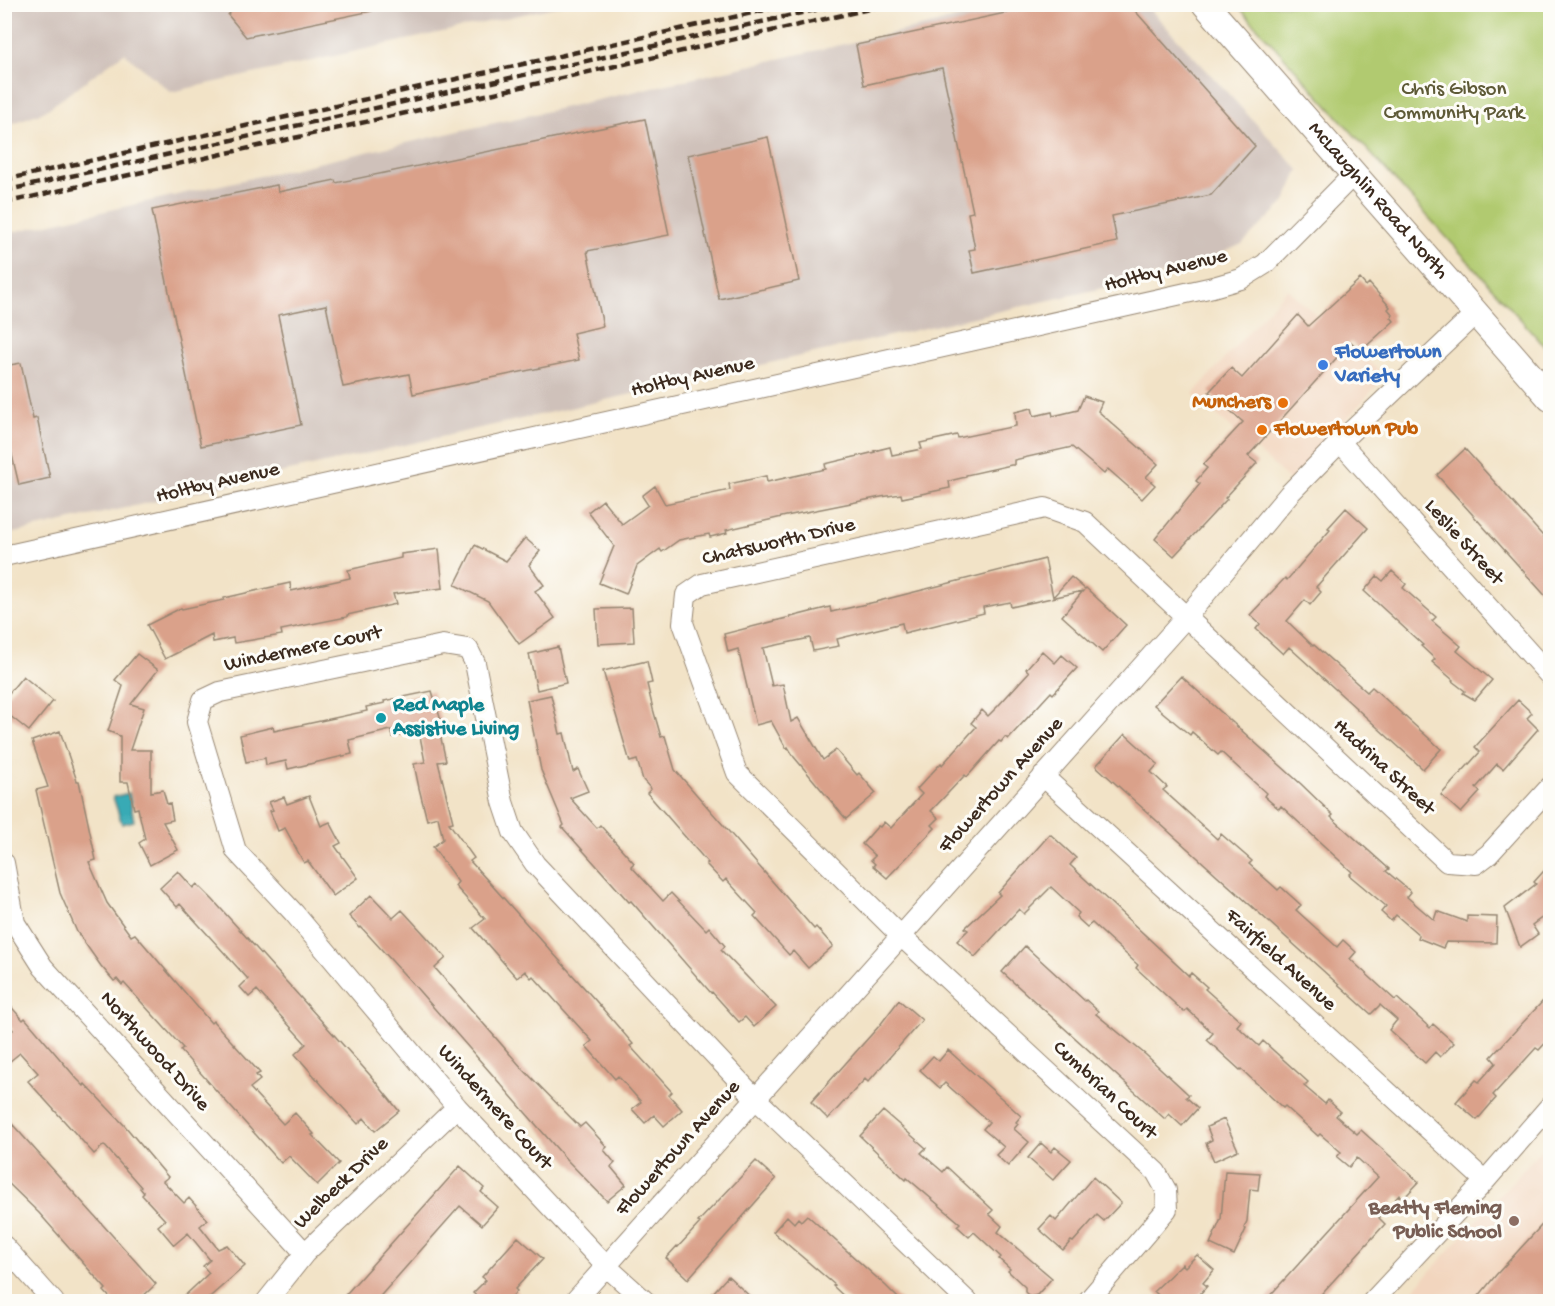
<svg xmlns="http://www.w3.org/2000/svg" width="1555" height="1306" font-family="'Gochi Hand',sans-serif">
<rect width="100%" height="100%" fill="#fdfcf7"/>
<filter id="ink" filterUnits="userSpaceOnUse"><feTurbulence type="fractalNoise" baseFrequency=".0167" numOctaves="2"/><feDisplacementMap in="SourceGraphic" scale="12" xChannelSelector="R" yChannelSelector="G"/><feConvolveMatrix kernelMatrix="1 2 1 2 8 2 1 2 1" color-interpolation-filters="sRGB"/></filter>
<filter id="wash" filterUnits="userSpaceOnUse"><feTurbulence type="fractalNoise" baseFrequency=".008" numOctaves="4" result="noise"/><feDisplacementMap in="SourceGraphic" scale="24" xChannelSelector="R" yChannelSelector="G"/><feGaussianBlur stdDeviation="1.35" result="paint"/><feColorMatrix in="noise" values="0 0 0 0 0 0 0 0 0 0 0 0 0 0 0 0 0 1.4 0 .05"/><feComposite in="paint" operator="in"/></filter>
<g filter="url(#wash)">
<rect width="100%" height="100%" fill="#f2e3c7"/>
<path fill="#f2d5be" d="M1287,289L1385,376L1291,481L1193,394Z
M1550,1140V1301H1403Z"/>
<path fill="#cfc1ba" d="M1022,4L1146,5L1299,170L1285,202L1242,244L1183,270L5,535L4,234Z
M4,5H564L171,92L124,53L45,111L5,126Z"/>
<path fill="#b1ca70" stroke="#767a47" stroke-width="1.5" d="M1237,5H1550V352Z"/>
<path fill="#39aab5" stroke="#3a6a6a" stroke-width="1.5" d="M129,793L134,821L122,824L113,797Z"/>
<g id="blocks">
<path fill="#daa18a" d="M238,4H371L372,11L246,37L228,15Z
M1047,4H1129L1255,146L1211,195L1112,216L1117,242L974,273L969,250L975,249L968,213L973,212L942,68L864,85L856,45Z
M645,119L669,235L587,251L603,326L573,333L579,360L413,394L409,374L343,387L326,305L278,315L301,425L201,446L152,210L277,185L278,192L335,180L336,183Z
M768,137L799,281L719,299L688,155Z
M1360,279L1366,286L1369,283L1390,307L1388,309L1393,315L1391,317L1394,321L1361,351L1351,342L1248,456L1257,463L1225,498L1227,499L1174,556L1155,539L1200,484L1196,481L1207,468L1203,465L1243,422L1209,392L1231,368L1242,378L1298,315L1308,326Z
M21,363L33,419L37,418L50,478L19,485L4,421V366Z
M1084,396L1102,402L1098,411L1158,464L1146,477L1155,485L1142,499L1108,469L1104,474L1072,447L1014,460V465H1011L966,475V477L949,481L950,488L902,498L901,494L881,497L786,516L726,530L727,533L710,537L709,534L679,540L662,552L660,549L637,566L626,594L599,583L614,546L588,512L603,500L622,524L648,505L642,496L655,486L665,504L730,490L729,484L766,476L767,482L826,469L825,464L875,452L874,451L890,447L892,455L922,449L920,443L957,435L958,438L1016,426L1015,412L1032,408L1034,416L1052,412L1053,416L1078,410Z
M1465,449L1551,545V602L1437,475Z
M1346,508L1368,528L1316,587L1321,592L1310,605L1305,600L1287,621L1313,646L1314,645L1367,692L1372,687L1441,749L1423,769L1289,647L1283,654L1256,629L1260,624L1250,615L1285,578L1287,580L1330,530L1328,528Z
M525,538L540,551L529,565L544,585L535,591L555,618L519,644L488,601L455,585L475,545L506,561Z
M439,549L443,588L393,594L396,604L347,615V617L281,630L282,635L234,643L233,638L213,642L212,635L165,659L147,625L181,608L182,609L224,600V598L290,583L291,591L350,578L348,570L401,558V554Z
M1045,559L1053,597L1071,577L1085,589L1086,588L1126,625L1102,652L1062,616L1083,591L1011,607L1010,602L983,607L984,613L904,633L902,623L837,639L839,646L813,651L810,638L763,648L772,686L783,684L791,722L798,718L823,760L836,750L857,775L859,773L876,793L846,819L794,757L788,747L786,748L771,721L756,725L738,649L728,652L724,634L830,607L831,612L875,602Z
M1392,571L1406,584L1403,588L1436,617L1432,621L1461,646L1457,651L1492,680L1475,700L1463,693L1465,691L1452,681L1453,680L1432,662L1435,659L1421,646L1423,645L1364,591L1377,576L1383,581Z
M632,608L634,642L598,644L596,609Z
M558,647L566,683L537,690L529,654Z
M1042,651L1055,663L1062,655L1077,668L1053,694L1051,692L1008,739L1005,737L1001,742L999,741L967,777L965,775L931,811L939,818L932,825L935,828L887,878L873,866L875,864L871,860L875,856L862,844L878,826L880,827L884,822L891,828L922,794L917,789L941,763L942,765L976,727L971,723L982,710L988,716L998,706L1029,672L1026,669Z
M137,654L158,670L131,704L144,708L130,750H151V792L163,790L167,804L170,803L173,820L163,822L178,850L150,865L139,843L145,839L138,808L134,809L128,782H120V736L108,731L123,686L115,680Z
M647,661L652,683L647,684L653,709L661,737L665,736L675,770L814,929L816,927L833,946L808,968L793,951L789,955L754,916L757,913L726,879L723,882L706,864L708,863L647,793L651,789L643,780L637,760L630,762L603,671Z
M23,676L53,701L29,731L4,711V699Z
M1181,676L1301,784L1333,815L1331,817L1389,869L1386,871L1411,892L1407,897L1434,920L1437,911L1467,922V916L1497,917L1496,943L1446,942L1443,948L1418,938L1419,935L1396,915L1391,921L1381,912L1386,906L1349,875L1352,872L1281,806L1279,809L1264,796L1266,793L1221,752L1218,755L1192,732L1190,735L1154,705Z
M432,691L442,724L438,725L446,761L438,762L453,822L449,823L474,858L470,861L596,1001L633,1044L630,1046L672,1092L669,1095L682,1110L664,1126L654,1115L645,1123L632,1109L641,1102L618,1076L615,1079L586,1046L592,1041L533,976L531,978L525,971L517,978L473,928L485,919L455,886L458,882L433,847L443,839L438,817L427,820L419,788L414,764L425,762L419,731L393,737L391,730L349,740L352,754L288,769L286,761L266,765L265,758L246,762L240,735L273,727L274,731L367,711L366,707L385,703L384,701Z
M551,695L560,734L564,733L573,772L578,769L588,791L570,798L597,828L600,825L634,863L631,866L663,901L671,893L706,930L709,927L725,946L721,950L776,1007L754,1027L745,1017L739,1022L712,992L711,993L631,901L629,902L562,827L564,825L541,770L527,700Z
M1518,700L1532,713L1527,718L1538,729L1503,769L1497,764L1476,788L1480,792L1461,813L1441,795L1480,752L1475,747Z
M60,731L77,781H79L96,860L89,862L107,903L131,936L135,934L211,1023L213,1021L260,1073L256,1075L260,1080L250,1088L283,1124L295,1113L314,1134L312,1135L339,1163L317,1185L289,1156L281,1163L180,1050L183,1048L124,983L122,985L117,979L114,981L101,966L77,932L60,893L36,790L48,787L32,741Z
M1125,734L1158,764L1151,772L1167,787L1163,790L1217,839L1221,834L1252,861L1249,864L1278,890L1281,887L1301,905L1296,910L1337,947L1343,940L1356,952L1350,959L1395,1000L1397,998L1430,1028L1433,1024L1454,1043L1440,1057L1435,1052L1425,1063L1389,1030L1397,1020L1380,1005L1371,1014L1096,766Z
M309,796L321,826L330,822L341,843L335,846L358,878L333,896L308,861L304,863L285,828L278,831L270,811L273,810L269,802L284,797L287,804Z
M1050,834L1076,858L1070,865L1189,976L1191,973L1207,987L1205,989L1241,1021L1237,1026L1259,1046L1263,1041L1308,1082L1304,1086L1325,1104L1328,1100L1340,1111L1336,1116L1357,1134L1361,1130L1419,1182L1403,1199L1399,1195L1379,1218L1385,1224L1314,1302H1264L1378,1177L1357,1158L1349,1167L1337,1157L1341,1152L1320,1134L1318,1136L1285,1106L1283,1108L1241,1069L1240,1070L1207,1040L1213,1033L1187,1009L1184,1012L1136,968L1138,965L1092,923L1087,927L1076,917L1079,913L1051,887L1024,914L1019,909L975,957L957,941L968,930L965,928L1000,895L998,893Z
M1551,863V911L1532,925L1538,934L1520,947L1505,908L1536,884L1534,882Z
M178,871L193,888L197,884L213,900L370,1075L399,1111L375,1131L364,1118L358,1124L322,1085L295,1054L306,1044L257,990L249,997L240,987L248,979L180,904L177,907L160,888Z
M371,895L393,918L402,910L446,958L435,968L522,1068L580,1127L585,1123L607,1147L604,1150L615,1163L611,1167L626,1185L607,1201L566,1159L413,984L361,927L360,928L349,916Z
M1025,946L1085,1001L1086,1000L1098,1011L1096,1014L1146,1055L1189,1095L1186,1097L1198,1108L1182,1126L1169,1114L1165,1119L1002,972Z
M4,999L23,1020L25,1018L77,1079L84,1086L85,1084L125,1126L168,1177L163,1181L184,1203L189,1198L203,1214L207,1220L200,1226L218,1249L227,1245L245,1266L204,1302H178L209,1273L203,1266L210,1260L188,1233L174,1245L158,1226L165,1220L142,1195L144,1193L140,1188L141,1187L104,1145L94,1154L28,1081L38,1073L20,1053L4,1066V1037L13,1030L4,1020Z
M899,1000L922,1020L868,1082L865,1079L828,1119L811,1102L880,1025Z
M1543,1001L1551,1008V1037L1539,1050L1536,1048L1493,1095L1496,1098L1477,1120L1456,1102L1476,1080L1479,1082L1496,1063L1491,1057Z
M948,1050L1021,1116L1016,1122L1018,1124L1014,1129L1029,1142L1008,1166L996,1155L1004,1147L983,1129L989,1122L945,1083L940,1088L920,1070L933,1056L939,1061Z
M883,1111L926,1148L921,1153L943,1172L947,1167L993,1210L989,1214L1002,1226L998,1232L1052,1278L1037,1295L1030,1297L1025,1292V1287L1008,1271L1010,1269L999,1259L1001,1257L974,1232L969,1237L957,1226L960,1223L907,1178L906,1180L860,1136Z
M4,1115L156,1284L137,1302H114L104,1291L106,1289L39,1213L4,1179Z
M1224,1119L1238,1150L1214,1161L1206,1143L1212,1140L1207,1127Z
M1041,1143L1051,1152L1055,1147L1071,1160L1053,1180L1028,1158Z
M756,1161L776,1179L688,1279L666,1258L677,1246L678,1247L700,1223L698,1222Z
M460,1166L484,1188L481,1192L498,1207L482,1225L460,1206L375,1302H339Z
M1225,1171L1260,1173L1258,1190L1250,1189L1247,1221L1244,1228L1246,1229L1234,1255L1210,1244L1221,1219Z
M1093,1177L1121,1203L1104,1221L1097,1215L1073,1242L1071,1241L1063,1250L1039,1229L1051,1216L1056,1221Z
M807,1215L886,1286L902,1302H850L833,1286L835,1285L773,1232L787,1216L794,1223L798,1218L801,1221Z
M1551,1215V1302H1474L1496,1275Z
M518,1237L543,1259L515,1289L517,1291L507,1302H483L473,1293L486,1280L482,1277Z
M1197,1255L1214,1270L1203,1283L1207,1286L1193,1302H1165L1154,1291L1182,1264L1185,1267Z
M728,1276L756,1302H720L712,1294Z"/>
</g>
</g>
<g filter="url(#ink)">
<use href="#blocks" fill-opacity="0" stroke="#968672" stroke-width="1.5"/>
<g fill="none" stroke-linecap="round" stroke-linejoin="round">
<g stroke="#968672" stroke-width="22">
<path id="minor" d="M1340,442L1550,676
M4,556L1213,287L1241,279L1265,264L1353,175
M1043,776L1485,1181
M4,863L15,923L43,967L305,1253
M4,1246L54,1302
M266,1302L305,1253L457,1107
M574,1302L1187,616L1289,494L1340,442L1476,313
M646,1302L606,1266L457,1107L294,913L236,851L197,722L203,700L220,692L443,645L468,649L475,663L503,802L513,832L535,864L756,1099L968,1302
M1087,1302L1167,1209L1166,1190L1156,1172L900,935L737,773L683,623L686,595L702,584L1045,508L1085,522L1447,862L1476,864L1489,854L1550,787
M1372,1302L1485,1181L1550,1106"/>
</g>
<g stroke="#968672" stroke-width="28">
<g id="major">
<path id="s1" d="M1205,4L1550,398"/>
</g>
</g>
<use href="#minor" stroke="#fff" stroke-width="20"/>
<use href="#major" stroke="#fff" stroke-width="26"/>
<path stroke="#3b2a1e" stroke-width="4.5" stroke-dasharray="9 4.5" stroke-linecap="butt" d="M4,180L792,4
M4,191L842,4
M4,203L892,4"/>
</g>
</g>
<circle fill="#3f7fe0" stroke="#fdfcf7" stroke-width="2" cx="1323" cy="365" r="6"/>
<g fill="#e8710a" stroke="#fdfcf7" stroke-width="2">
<circle cx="1283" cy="403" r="6"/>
<circle cx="1262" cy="430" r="6"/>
</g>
<circle fill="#0f9aa8" stroke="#fdfcf7" stroke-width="2" cx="381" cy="718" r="6"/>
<circle fill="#8d6e63" stroke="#fdfcf7" stroke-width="2" cx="1514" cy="1221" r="6"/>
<g text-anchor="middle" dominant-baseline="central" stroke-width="6" stroke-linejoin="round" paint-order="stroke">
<g font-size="21" fill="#5e5a37" stroke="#fdfcf7">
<text x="1454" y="90">Chris Gibson<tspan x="1454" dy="24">Community Park</tspan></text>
</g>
<g font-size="21" fill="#3b2a1e" stroke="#fdfcf7">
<text stroke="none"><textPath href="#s1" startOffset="262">McLaughlin Road North</textPath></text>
<text transform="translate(1166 272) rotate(-14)">Holtby Avenue</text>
<text transform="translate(693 378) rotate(-13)">Holtby Avenue</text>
<text transform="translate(218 484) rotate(-13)">Holtby Avenue</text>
<text transform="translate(779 543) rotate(-13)">Chatsworth Drive</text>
<text transform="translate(1463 543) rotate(48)">Leslie Street</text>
<text transform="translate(303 650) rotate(-12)">Windermere Court</text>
<text transform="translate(1383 768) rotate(43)">Hadrina Street</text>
<text transform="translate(1002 786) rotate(-48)">Flowertown Avenue</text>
<text transform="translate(1280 961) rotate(42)">Fairfield Avenue</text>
<text transform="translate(154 1052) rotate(48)">Northwood Drive</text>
<text transform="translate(1104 1091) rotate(43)">Cumbrian Court</text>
<text transform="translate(494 1108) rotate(48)">Windermere Court</text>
<text transform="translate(679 1149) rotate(-48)">Flowertown Avenue</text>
<text transform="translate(342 1184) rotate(-44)">Welbeck Drive</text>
</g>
<g font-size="21" font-weight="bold" fill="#366cbe" stroke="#fdfcf7" text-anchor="start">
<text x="1335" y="353">Flowertown<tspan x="1335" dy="24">Variety</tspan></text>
</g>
<g font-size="21" font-weight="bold" fill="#c56008" stroke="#fdfcf7" text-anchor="end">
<text x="1271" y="403">Munchers</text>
<text x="1274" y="430" text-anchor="start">Flowertown Pub</text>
</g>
<g font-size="21" font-weight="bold" fill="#0d838f" stroke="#fdfcf7" text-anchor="start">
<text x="393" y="706">Red Maple<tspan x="393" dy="24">Assistive Living</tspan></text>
</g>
<g font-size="21" font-weight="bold" fill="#785e54" stroke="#fdfcf7" text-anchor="end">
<text x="1502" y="1209">Beatty Fleming<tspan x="1502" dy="24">Public School</tspan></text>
</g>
</g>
<rect width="1555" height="1306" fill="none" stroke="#fdfcf7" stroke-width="24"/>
</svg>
